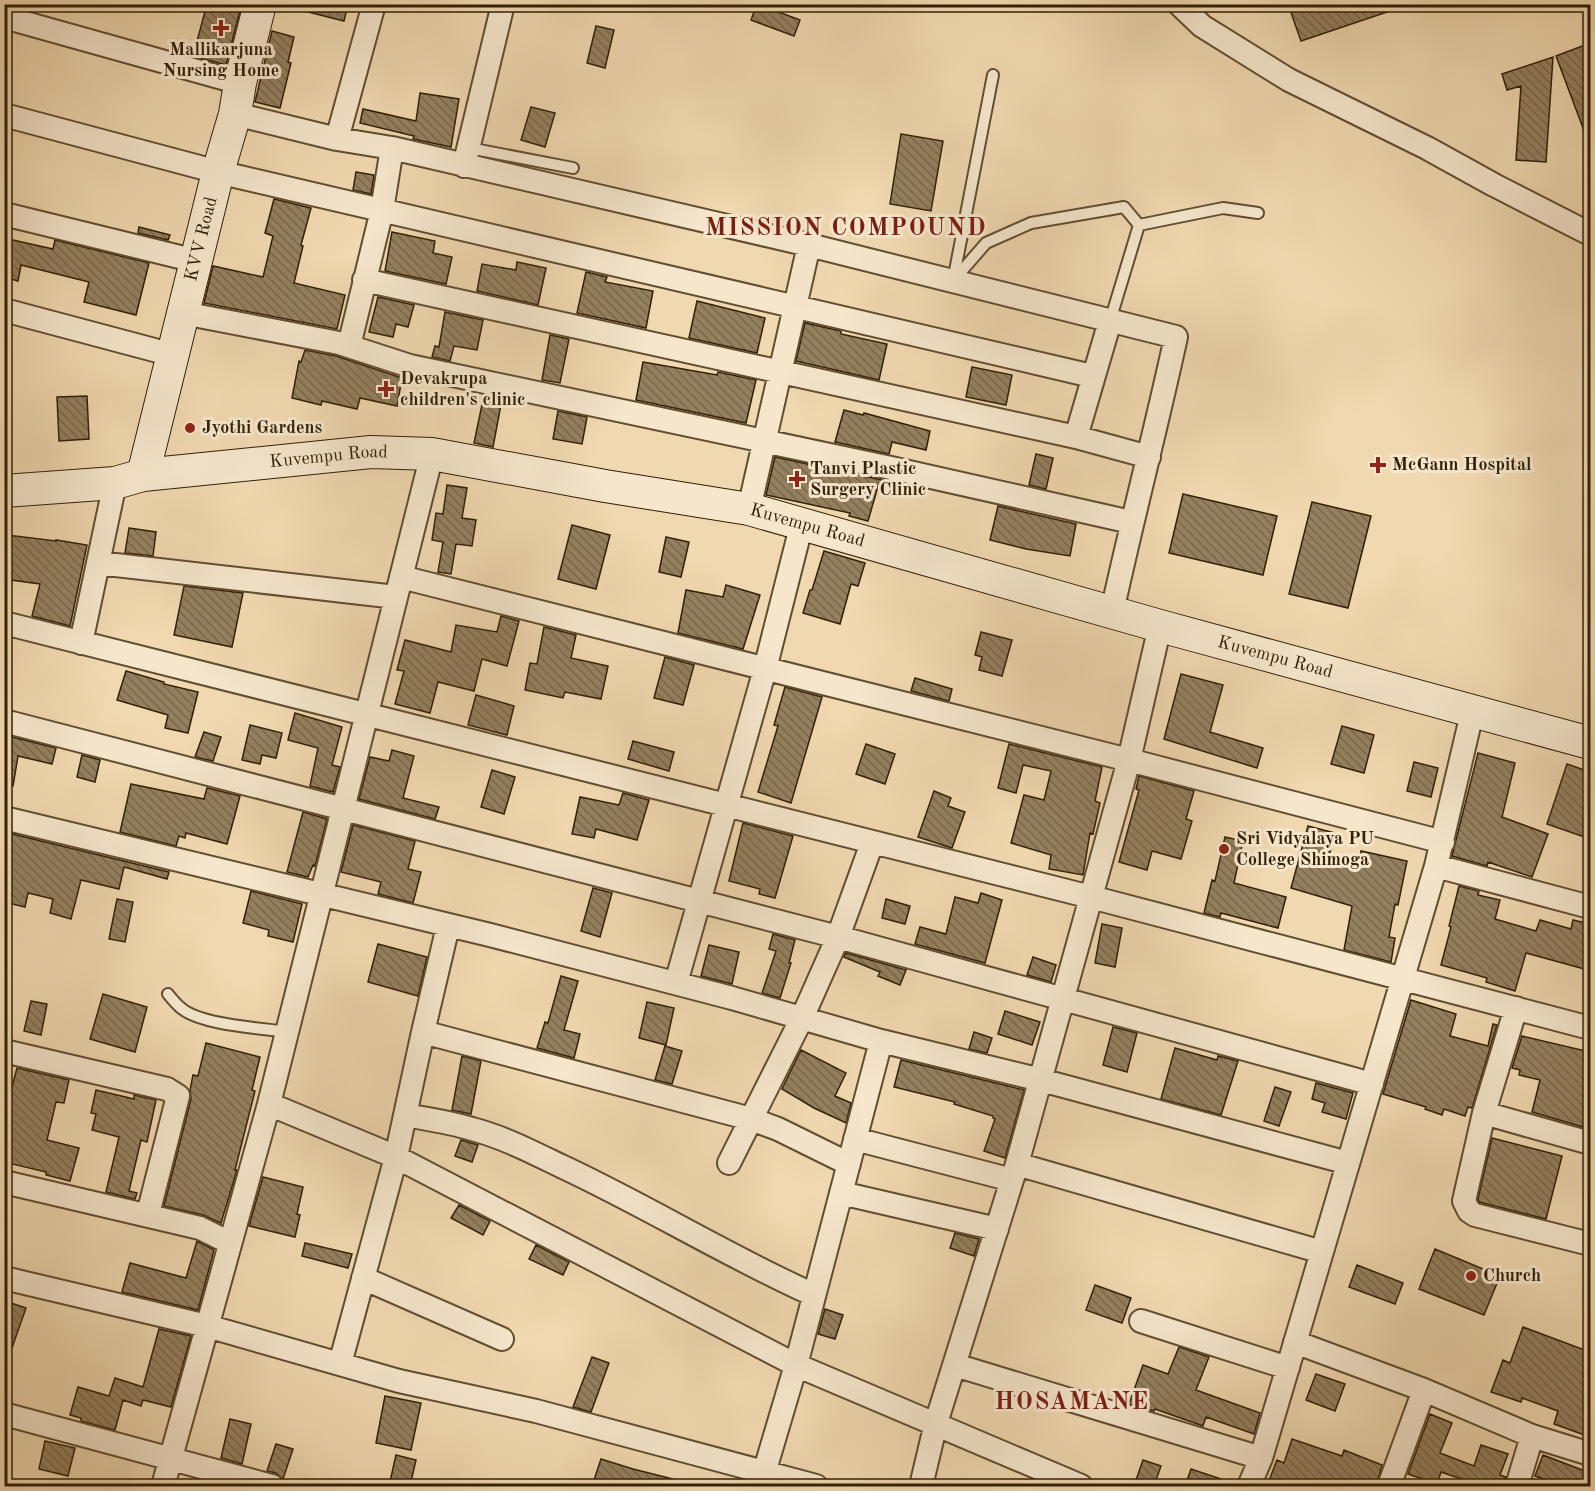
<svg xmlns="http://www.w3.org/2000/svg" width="1595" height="1491" font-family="'Old Standard TT',serif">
<defs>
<pattern id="building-back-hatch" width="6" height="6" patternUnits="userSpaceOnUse" patternTransform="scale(1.5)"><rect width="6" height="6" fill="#94805f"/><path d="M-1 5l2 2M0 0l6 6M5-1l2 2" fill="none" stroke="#79684c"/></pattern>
</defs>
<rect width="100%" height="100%" fill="#f0d8b0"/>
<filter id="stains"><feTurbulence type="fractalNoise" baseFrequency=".00333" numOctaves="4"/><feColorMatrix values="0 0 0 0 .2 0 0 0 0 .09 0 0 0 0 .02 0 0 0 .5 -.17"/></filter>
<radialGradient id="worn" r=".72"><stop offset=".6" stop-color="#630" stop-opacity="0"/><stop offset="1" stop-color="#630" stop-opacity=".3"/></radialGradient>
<path fill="url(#building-back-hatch)" stroke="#312007" stroke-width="1.5" d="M207,4H231L241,7L226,65L193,56Z
M301,4H348L344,21L300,10Z
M757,4L800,20L794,36L751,20Z
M1288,4H1402V7L1301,41Z
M596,26L614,30L605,68L587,63Z
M272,31L294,37L288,62L291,63L280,108L255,102Z
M1590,43V144H1589L1556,56Z
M1553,57L1546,162L1516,160L1521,86L1507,90L1502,74Z
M420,93L459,99L451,147L413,139L414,136L360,123L363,109L416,121Z
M531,107L555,113L545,147L521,140Z
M901,134L943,141L931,211L890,204Z
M356,172L374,175L371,194L353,190Z
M274,199L311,208L301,245L303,246L294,283L345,295L337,329L204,303L213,266L263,277L273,236L265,233Z
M139,227L170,235L168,240L138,233Z
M392,232L435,241L433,253L452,257L446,284L385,271Z
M4,238L53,249L55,240L149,263L136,315L84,302L89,282L21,265L18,281L4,277Z
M517,262L546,268L538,305L477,291L482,264L516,270Z
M586,272L607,277L605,282L653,291L646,328L577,313Z
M378,297L414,305L408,327L396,324L393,337L369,332Z
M697,301L765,318L757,353L689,338Z
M445,312L483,320L477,350L454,346L450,361L432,357L435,346L439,347Z
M805,323L841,331V334L887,344L879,380L796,361Z
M550,335L569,339L560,383L542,380Z
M305,350L336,356L402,378L397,406L360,398L357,409L322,401L321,405L292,398L299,361L301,362Z
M643,362L717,375L718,372L756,380L746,423L636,400Z
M972,367L1012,375L1006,405L966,397Z
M484,395L502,399L493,447L474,443Z
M87,396L89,439L59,441L57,397Z
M844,410L863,415L864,413L930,431L926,450L892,442L889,454L835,442Z
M558,411L587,417L582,444L553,439Z
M1036,454L1053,458L1046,489L1029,485Z
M775,457L919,488V492L879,483L868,521L849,516L850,513L766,495Z
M447,485L467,488L462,518L476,520L472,546L456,544L451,574L438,572L443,542L432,540L436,513L443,514Z
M1183,494L1277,516L1263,575L1169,553Z
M1312,502L1371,516L1348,608L1289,594Z
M998,506L1076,524L1070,556L1026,549L990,540Z
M572,525L610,535L596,589L558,579Z
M129,528L156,532L153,556L125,553Z
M7,535L56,541V540L87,545L70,626L32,616L40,584L4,579Z
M666,537L689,542L681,577L659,572Z
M824,551L865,563L858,586L851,584L840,624L803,613L810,590H812Z
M726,585L760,595L743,649L678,633L686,590L723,597Z
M184,586L243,593L232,647L174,635Z
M501,616L519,621L507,666L482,659L474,691L438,682L430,713L395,704L404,671L397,670L405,640L451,652L456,625L497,632Z
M544,627L576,635L571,658L608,666L601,699L565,692L563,698L525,690L530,663L537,664Z
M981,632L1012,640L1002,676L979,670L982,657L975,655Z
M665,657L694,665L683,705L654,698Z
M126,671L164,682V684L198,692L188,733L165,728L168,715L117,700Z
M1181,674L1223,685L1210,732L1263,748L1257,768L1164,739Z
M915,678L952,689L949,701L911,691Z
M785,687L822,697L791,803L758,792L778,726L774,725Z
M476,695L514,706L507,735L468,725Z
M295,713L342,727L332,765L340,767L333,792L310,786L318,748L288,740Z
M250,725L282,733L276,758L262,755L260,764L242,760Z
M1342,726L1374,735L1364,773L1331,764Z
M204,732L221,737L213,761L195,757Z
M4,735L56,748L52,764L18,756L13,786H4Z
M633,741L674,752L669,771L628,759Z
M866,744L895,754L885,784L856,774Z
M1009,744L1102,767L1095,801L1100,803L1093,834L1090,833L1083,875L1049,869L1051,855L1011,843L1024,795L1044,800L1051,771L1023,765L1016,793L998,788Z
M392,750L414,756L403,798L439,807L435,819L359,799L370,757L389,761Z
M1478,753L1515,763L1502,817L1548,834L1532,877L1488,862L1487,866L1452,856Z
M82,755L100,760L95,782L77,777Z
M1414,762L1438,768L1431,797L1407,791Z
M1567,764L1590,772V839L1547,824Z
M492,770L515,777L504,814L481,807Z
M1139,776L1194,791L1186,819L1192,821L1181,859L1152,851L1147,870L1119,862L1139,790L1136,789Z
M131,784L204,799L207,788L240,796L227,844L186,833L185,838L179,836L176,846L120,832Z
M934,791L951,798L948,806L965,812L952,848L918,837Z
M623,793L649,800L637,840L596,829L594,838L572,834L580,797L619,805Z
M303,812L327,819L315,866L313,865L308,877L287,872Z
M743,823L793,836L775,898L759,894L760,889L729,881Z
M353,825L415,841L408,869L421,872L413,903L378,894L381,882L341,872Z
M1308,826L1335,833L1328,860L1357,868L1361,851L1407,861L1398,905L1395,904L1389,937L1395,938L1391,962L1344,950L1352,906L1291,888Z
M4,832L169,872L167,879L124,867L119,889L81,880L71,919L50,913L53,899L28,893L25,907L4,902Z
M1225,837L1243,841L1234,883L1286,897L1278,928L1221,913L1220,917L1204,913L1212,880L1215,881Z
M1459,886L1479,891L1478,895L1500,900L1495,919L1536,931L1540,920L1571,929L1573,920L1590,924V960L1588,970L1526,953L1515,991L1486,982L1487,978L1441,965L1451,927L1449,926Z
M593,888L612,893L600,937L581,931Z
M251,891L302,904L293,942L268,936L269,930L243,923Z
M981,893L1002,900L985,963L915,944L920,927L946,934L955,897L978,903Z
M117,899L133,902L125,942L109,939Z
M886,899L910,906L905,924L882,918Z
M1102,924L1122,928L1115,967L1095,963Z
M773,934L795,940L789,963H791L780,998L762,993L776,951L769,949Z
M378,944L427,957L418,996L368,982Z
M709,945L739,952L732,984L701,976Z
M846,953L906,970L900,985L878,976L880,972L844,957Z
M1033,957L1056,965L1051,982L1027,975Z
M561,976L578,981L564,1030L580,1034L574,1058L537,1048L545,1022L548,1023Z
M103,994L147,1007L135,1052L90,1039Z
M1411,1000L1456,1014L1450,1036L1488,1046L1493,1024L1497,1025L1472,1108L1468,1107L1465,1116L1444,1109L1442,1115L1425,1109L1426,1107L1383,1094Z
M31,1001L47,1004L41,1035L24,1031Z
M647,1002L674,1008L666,1045L639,1038Z
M1005,1011L1040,1022L1032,1045L998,1034Z
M1113,1027L1137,1033L1127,1072L1103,1065Z
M974,1032L992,1038L987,1053L969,1049Z
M1522,1036L1590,1052V1129L1532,1112L1540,1080L1519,1075L1520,1070L1512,1068Z
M206,1043L260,1057L252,1090L255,1091L235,1170H237L221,1223L203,1215L164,1206L191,1099L190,1090L193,1075L198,1076Z
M665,1046L682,1051L672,1084L655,1080Z
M1175,1048L1217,1060L1218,1056L1238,1061L1221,1115L1161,1099Z
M801,1050L846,1073L835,1096L851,1103L846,1123L814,1108L782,1089Z
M462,1056L481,1061L471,1114L452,1110Z
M901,1060L1024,1090L1005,1158L984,1151L995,1119L993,1118V1116L954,1104L955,1102L894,1087Z
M17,1068L69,1080L64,1103L56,1102L47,1140L79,1148L70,1181L46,1175V1172L4,1162V1117Z
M1316,1083L1353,1093L1346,1119L1322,1112L1325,1103L1312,1099Z
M1275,1087L1291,1092L1279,1126L1264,1121Z
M96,1090L134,1099V1095L156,1100L147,1142L141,1140L129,1191L137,1193L135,1199L106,1192L119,1137L92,1130L96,1114L91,1113Z
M1492,1138L1562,1156L1546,1219L1479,1202L1478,1199Z
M461,1140L478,1145L472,1162L455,1156Z
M263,1177L303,1187L297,1214L300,1215L295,1237L249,1226Z
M459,1205L490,1221L483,1235L451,1218Z
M955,1233L979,1239L974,1256L950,1248Z
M197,1241L214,1250L198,1310L122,1292L130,1263L186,1278Z
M305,1243L352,1254L348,1268L302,1256Z
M536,1245L569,1262L563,1275L529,1259Z
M1435,1249L1500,1276L1484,1315L1419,1289Z
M1357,1265L1403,1283L1395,1304L1349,1287Z
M1095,1285L1131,1298L1122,1323L1086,1310Z
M11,1303L26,1308L7,1362H4V1321Z
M825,1309L843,1315L835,1339L818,1334Z
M1523,1327L1590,1352V1437L1554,1424L1558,1411L1522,1398L1521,1402L1491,1392L1503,1360L1510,1363Z
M159,1329L191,1336L171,1407L143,1400L141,1406L123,1400L115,1430L81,1421V1418L70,1415L78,1387L109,1396L115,1378L143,1387Z
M1179,1347L1209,1357L1196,1390L1260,1413L1254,1434L1206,1417L1203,1426L1155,1409L1154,1411L1129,1404L1143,1365L1168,1374Z
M592,1357L609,1363L591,1412L573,1407Z
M1316,1374L1345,1384L1335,1411L1306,1400Z
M385,1396L421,1403L411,1450L376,1443Z
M1430,1414L1452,1423L1440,1453L1474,1466L1481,1445L1508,1454L1500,1475L1506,1477L1504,1486H1482L1441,1472L1437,1484L1408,1474Z
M230,1419L251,1424L242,1464L221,1458Z
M1292,1439L1342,1456L1344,1450L1382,1465L1376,1486H1267L1277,1460L1284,1463Z
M45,1441L75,1448L68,1476L39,1469Z
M276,1444L293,1449L283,1479L276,1473L267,1471Z
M396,1455L416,1460L410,1486H389Z
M1543,1455L1590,1473L1584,1486H1563L1535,1476Z
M601,1459L633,1469L681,1481L680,1486H592Z
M1143,1460L1161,1466L1154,1486H1134Z
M1191,1469L1236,1484V1486H1185Z"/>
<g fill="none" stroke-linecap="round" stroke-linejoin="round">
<g stroke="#614e31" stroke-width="14">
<path id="lane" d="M469,148L573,168
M1139,225L1223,208L1258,213
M953,281L986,243L1031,223L1124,207L1139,225L1110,321
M953,281L993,75
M168,994C172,999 176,1004 181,1008C201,1025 260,1028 287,1032"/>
</g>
<g stroke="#614e31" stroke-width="26">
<path id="street" d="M1179,4L1202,26L1289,80L1427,148L1494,185L1590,234
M4,17L240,83
M235,114L337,139L392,148L809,245L1176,337C1156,429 1132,520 1112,612
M4,115L218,172L1092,376
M337,139L374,4
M464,166L503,4
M4,214L196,261
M364,280L1076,437L1149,457
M4,310L173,355
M183,313L339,343L410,366L891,468L1131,522
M349,346L382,210L392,148
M1076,437L1110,321
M749,509L809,245
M98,563L396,597
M401,577L1129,760L1443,842
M4,623L1091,897L1590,1028
M81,643L115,483
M4,721L838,937L1372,1084
M4,818L490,935L732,998L881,1041L1041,1080L1348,1163
M1436,866L1590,907
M448,926L423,1032L751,1119L778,1129L849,1164
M676,983L765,669L802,523
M1516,1008L1484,1113L1464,1201L1469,1211L1475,1215L1590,1244
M4,1051L167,1089L178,1096L148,1214
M269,1104L396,1157L796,1365L1081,1486
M1484,1113L1590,1143
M405,1115C427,1119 450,1122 472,1129C503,1137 532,1152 561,1166C647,1206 727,1256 814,1295
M855,1139L1012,1180
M729,1163L802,1018L838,937L872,843
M1017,1164L1322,1252
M4,1182L200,1228L230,1243
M841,1193L997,1229
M4,1278L207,1326L399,1381L536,1411L816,1486
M363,1278L502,1339
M1141,1321L1288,1368
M1295,1342L1424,1390L1532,1436L1590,1454
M340,1364L396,1157L423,1032
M955,1365L1261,1458
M4,1414L272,1486
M764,1473L796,1365L881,1041
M163,1486L269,1104L432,454
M921,1486L936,1423L1017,1164L1129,760L1160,626
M1249,1486L1261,1458L1436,866L1473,709
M1389,1486L1424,1390
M1517,1486L1532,1436"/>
</g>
<g stroke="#312007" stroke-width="34">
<g id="secondary">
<path id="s1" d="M143,475L218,172L235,114L240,83L260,4"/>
<path id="s2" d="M4,491L115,483L143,475L371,452L432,454L605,486L749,509L1160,626L1590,743"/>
</g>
</g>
<use href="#lane" stroke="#f5e6cc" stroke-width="10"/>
<use href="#street" stroke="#f5e6cc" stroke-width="22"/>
<use href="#secondary" stroke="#f5e6cc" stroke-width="32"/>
</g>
<g fill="#8f2418" stroke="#f5e6cc" stroke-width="2">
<path d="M218 19h6v6h6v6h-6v6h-6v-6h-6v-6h6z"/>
<path d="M383 380h6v6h6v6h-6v6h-6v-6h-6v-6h6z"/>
<circle cx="190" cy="428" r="6"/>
<path d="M1375 456h6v6h6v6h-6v6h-6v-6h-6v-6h6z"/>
<path d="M794 470h6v6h6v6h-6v6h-6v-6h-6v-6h6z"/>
<circle cx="1224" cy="849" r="6"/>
<circle cx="1471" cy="1276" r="6"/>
</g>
<g text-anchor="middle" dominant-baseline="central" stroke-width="6" stroke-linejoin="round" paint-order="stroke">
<g font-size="18" font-weight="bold" fill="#312007" stroke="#f5e6cc" text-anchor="start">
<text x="221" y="50" text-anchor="middle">Mallikarjuna<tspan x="221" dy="21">Nursing Home</tspan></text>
<text x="400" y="379">Devakrupa<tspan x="400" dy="21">children's clinic</tspan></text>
<text x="202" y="428">Jyothi Gardens</text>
<text x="1392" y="465">McGann Hospital</text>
<text x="810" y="469">Tanvi Plastic<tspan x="810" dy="21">Surgery Clinic</tspan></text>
<text x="1236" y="839">Sri Vidyalaya PU<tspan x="1236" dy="21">College Shimoga</tspan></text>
<text x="1483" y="1276">Church</text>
</g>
<g font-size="18" fill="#312007" stroke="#f5e6cc">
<text stroke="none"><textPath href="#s1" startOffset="243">KVV Road</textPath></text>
<text stroke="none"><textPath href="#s2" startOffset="327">Kuvempu Road</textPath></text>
<text stroke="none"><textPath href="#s2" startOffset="813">Kuvempu Road</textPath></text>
<text stroke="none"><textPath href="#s2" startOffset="1299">Kuvempu Road</textPath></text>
</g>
<g font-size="24" font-weight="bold" letter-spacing="1.5" fill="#7a1f14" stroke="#f5e6cc">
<text x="846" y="229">MISSION COMPOUND</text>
<text x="1072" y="1403">HOSAMANE</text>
</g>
</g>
<rect width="1595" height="1491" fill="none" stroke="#f0d8b0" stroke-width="24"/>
<rect x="6" y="6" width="1583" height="1479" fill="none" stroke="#312007" stroke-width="3"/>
<rect x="12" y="12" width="1571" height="1467" fill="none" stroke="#312007" stroke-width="1.5"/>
<rect width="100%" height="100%" filter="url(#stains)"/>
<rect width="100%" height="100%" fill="url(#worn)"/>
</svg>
